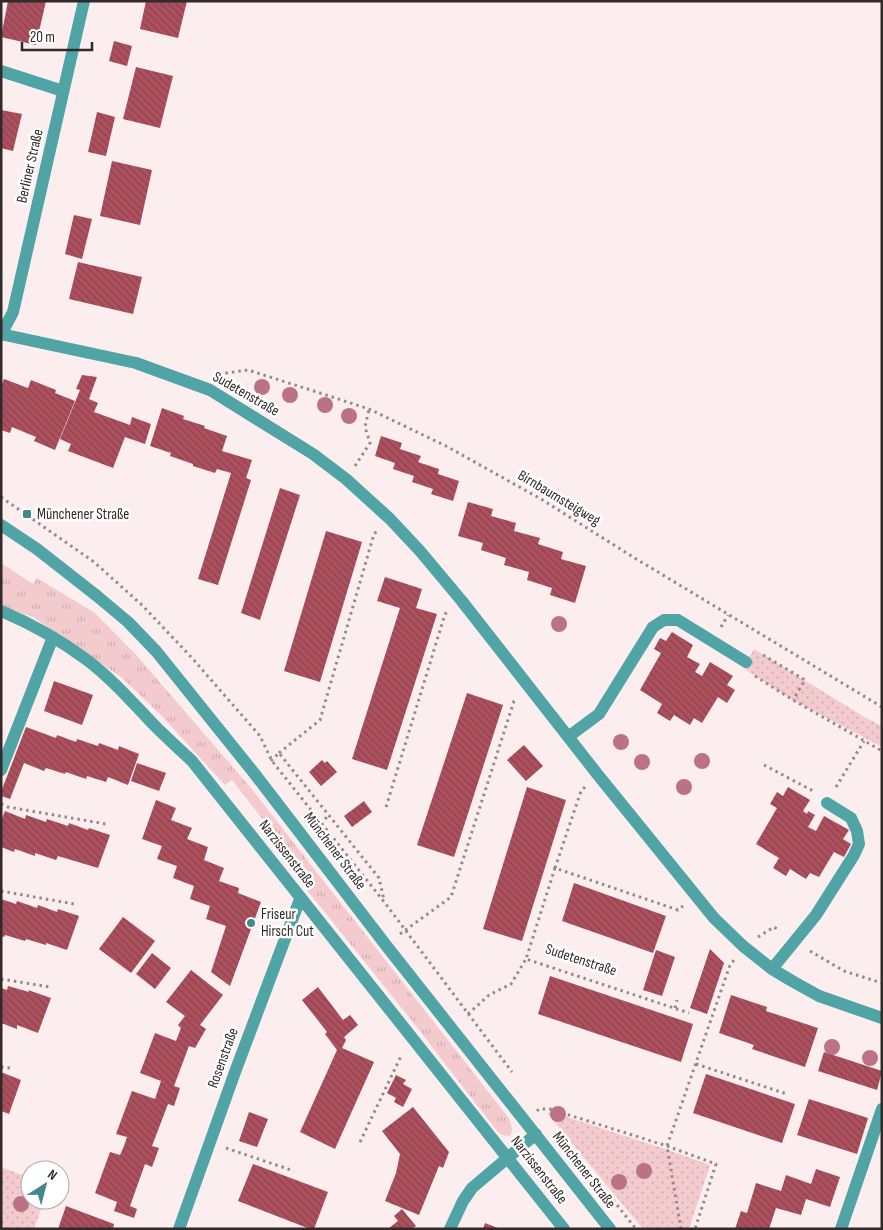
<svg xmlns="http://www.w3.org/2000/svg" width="883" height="1230" font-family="'Sofia Sans Condensed',sans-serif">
<defs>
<pattern id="grass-tufts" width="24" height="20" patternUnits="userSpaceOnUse" patternTransform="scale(1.25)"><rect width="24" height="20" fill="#f3cacd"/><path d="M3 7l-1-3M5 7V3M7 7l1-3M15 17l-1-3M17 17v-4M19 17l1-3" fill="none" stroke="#d1aeb0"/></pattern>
<pattern id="park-dots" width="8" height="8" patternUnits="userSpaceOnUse" patternTransform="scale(1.25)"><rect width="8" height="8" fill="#f3cacd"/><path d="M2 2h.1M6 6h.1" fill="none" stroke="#d1aeb0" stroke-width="1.8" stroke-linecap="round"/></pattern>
<pattern id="building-back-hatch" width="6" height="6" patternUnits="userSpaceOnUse" patternTransform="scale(1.25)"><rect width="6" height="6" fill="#ad505e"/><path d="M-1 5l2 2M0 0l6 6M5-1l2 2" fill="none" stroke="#8d424e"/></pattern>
</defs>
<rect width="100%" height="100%" fill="#fceeef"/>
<path fill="url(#grass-tufts)" d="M1,563L33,584L37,578L95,613L138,657L250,787L508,1117C511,1124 514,1129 510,1136L502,1135L497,1131L409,1017L282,859L289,853L232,780L225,785L160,714L121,677L33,617L1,606Z"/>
<path fill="url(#park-dots)" d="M754,649L866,718L882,726V747L793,700L743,668Z
M551,1112L665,1149L710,1165L689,1229H643L547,1113Z
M1,1167L30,1178V1200H44L34,1229H1Z"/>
<path fill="url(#building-back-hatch)" d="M8,1H46L36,45L1,37Z
M146,1H187L178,38L140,29Z
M114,41L132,46L127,66L109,61Z
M136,67L173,76L160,128L123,119Z
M1,110L22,114L13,151L1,148Z
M97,112L115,117L106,156L88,152Z
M112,161L152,170L140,225L100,216Z
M74,215L92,219L82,259L65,254Z
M78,262L142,277L133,314L69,299Z
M82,375L97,377L89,399L98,403L94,412L130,425L132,417L151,424L145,444L125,437L113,468L68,451L71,444L60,439L80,390L76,389Z
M4,379L28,388L31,380L56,390L55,393L75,401L55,450L34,441L36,437L12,427L10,433L1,430V386Z
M162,408L184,416L183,419L205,426L204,428L227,436L222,451L252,460L246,478L251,480L218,585L198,579L231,473L217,469L215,473L193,466V464L170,456L171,453L150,446Z
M381,436L402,443L400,449L421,456L418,462L439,469L438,474L459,481L453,501L431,494L433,489L412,482L414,476L393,469L395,463L375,456Z
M280,488L300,495L260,620L241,613Z
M468,502L493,509L491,516L516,523L514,531L540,538L538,544L563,552L561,559L586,566L575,603L550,595L552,588L527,580L529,572L504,565L506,558L481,550L483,543L458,536Z
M326,531L362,542L320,682L284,671Z
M385,577L422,589L416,608L437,614L387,770L352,759L400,608L377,601Z
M672,632L693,645L687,657L700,664L695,672L702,676L710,662L733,676L727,685L735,690L727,703L718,697L702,723L694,718L690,725L674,715L670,721L657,713L662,704L640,690L661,653L654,649L660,638L666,641Z
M54,681L93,695L82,725L44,711Z
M467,693L503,705L454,857L417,845Z
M26,727L56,738L57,735L76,742L77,739L98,746L99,743L118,750L119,746L139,754L128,785L108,777L106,782L87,776L86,779L66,772L65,774L46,768L44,771L24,763L10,799L1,796V792Z
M524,745L543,766L526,781L507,760Z
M322,760L325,763L327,761L337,772L321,786L309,772Z
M137,763L166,773L159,791L131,781Z
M527,787L566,800L522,941L483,929Z
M788,787L810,800L803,811L807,814L808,811L815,815L808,827L816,831L824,816L849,830L843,839L851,844L844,857L834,852L819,877L810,873L806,879L790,869L786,876L773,868L779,858L756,844L777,808L770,804L777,792L783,796Z
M156,800L176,808L171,820L192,828L187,839L208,847L204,860L224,868L219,881L239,888L238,893L261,902L230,986L211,972L226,926L206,919L210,906L190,899L194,886L173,878L177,866L157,859L162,846L142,839Z
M364,801L372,812L352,827L344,816Z
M5,811L25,819L26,815L46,822L47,819L68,826L69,823L88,830L89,828L110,835L98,868L58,856L56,860L35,853V856L15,849L14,852L1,847V821Z
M574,883L666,916L653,953L562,921Z
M1,899L16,904L17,901L37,908L38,905L57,912L58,909L79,916L67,950L46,943V945L26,939L25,941L5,935L4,937L1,936Z
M123,917L155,941L131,973L99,949Z
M710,949L724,963L707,1014L690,1008Z
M656,950L675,957L662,996L643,990Z
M152,953L171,968L155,989L136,974Z
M191,970L223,995L200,1025L206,1029L195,1048L189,1046L174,1086L180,1088L174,1106L168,1104L152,1146L159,1148L152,1167L145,1164L130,1206L137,1209L134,1218L114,1211L117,1202L95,1193L110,1152L120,1155L124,1146L127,1137L116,1134L132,1091L155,1099L161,1081L140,1073L155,1033L176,1041L181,1028L178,1025L185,1016L166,1002Z
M550,976L693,1024L681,1062L538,1014Z
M8,986L29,992L28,990L51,998L38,1033L17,1025V1029L1,1023V988L7,990Z
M318,987L343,1020L350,1015L358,1025L344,1037L346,1040L342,1048L374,1062L335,1149L300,1132L337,1050L325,1034L327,1032L302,1000Z
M731,995L767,1007L766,1011L818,1028L805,1067L752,1049L754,1045L719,1033Z
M824,1052L882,1071L877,1090L818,1071Z
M1,1072L21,1080L9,1114L1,1111Z
M706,1074L795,1104L782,1143L693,1113Z
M396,1075L406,1080L403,1084L412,1089L403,1107L394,1102L396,1098L387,1093Z
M809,1099L868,1118L857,1154L797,1135Z
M413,1107L449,1152L443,1168L439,1166L419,1215L385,1201L396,1173L400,1154L382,1131Z
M249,1112L268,1119L257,1147L239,1141Z
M253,1164L328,1192L314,1229H310L238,1201Z
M816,1169L840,1177L830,1207L806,1199L801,1215L776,1208L769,1229H735L741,1211L747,1213L756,1183L781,1191L786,1175L811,1184Z
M66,1206L114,1224L113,1229H58Z
M402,1209L416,1226L412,1229H390L389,1228L398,1221L394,1216Z
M485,1223L500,1229H483Z"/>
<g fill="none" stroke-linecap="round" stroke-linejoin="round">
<path stroke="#958a8b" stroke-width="3" stroke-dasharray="2.5 4" stroke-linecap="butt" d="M219,374L248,370L320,393L369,409L446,446L541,499L633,557L882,707
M355,466L370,443L365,427L369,409
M1,497L94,562L143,606L192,658L260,736L272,761L385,903L512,1072
M721,627L728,615
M763,655L805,680L793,700
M755,676L793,700L882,751
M279,753L320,720L374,534L378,530
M271,761L279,753L379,878L384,900
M764,765L815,792
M585,787L581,791L555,868L678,910L683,906
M836,787L864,741
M1,804L8,807L106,824
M386,807L445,614L449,611
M325,819L329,815
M555,868L526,959L689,1013
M1,891L74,904
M400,934L451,897L514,701L516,700
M758,937L774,927L780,931
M810,951L844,971L882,983
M1,979L50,987
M675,1008L677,1000
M468,1014L489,995L511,984L526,959
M696,1064L787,1094
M1,1067L11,1068
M537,1111L539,1109H550L667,1146L716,1164L695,1229
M360,1142L402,1054
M226,1148L294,1171
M613,1200L636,1229
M681,1229L667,1146L730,965L734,960"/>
<path stroke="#50a4a5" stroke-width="12" d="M1,71L63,91
M1,334L136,363L210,390L313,454L346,479L390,519L420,551L461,600L598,775L714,918L743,946L772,969L792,981L819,996L882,1018
M1,335L13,312L84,1
M1,525L37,549L97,596L128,622L156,651L254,773L385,944L610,1229
M1,611C32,624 60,640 87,660C112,679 132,702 153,724C166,737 179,749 192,761L564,1229
M568,737L599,714L653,627L664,620H678L746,662
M1,770L53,637
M772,969L816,915L854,855L859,844L857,831L851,818L827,803
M179,1229L235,1072L300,899
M450,1229L463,1201L472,1188L536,1134
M841,1229L882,1109"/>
</g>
<g fill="#bb7286">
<circle cx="262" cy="387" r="8"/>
<circle cx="290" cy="395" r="8"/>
<circle cx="325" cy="405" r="8"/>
<circle cx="349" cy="416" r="8"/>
<circle cx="559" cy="624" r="8"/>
<circle cx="621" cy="742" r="8"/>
<circle cx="702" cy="761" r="8"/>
<circle cx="642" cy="762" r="8"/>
<circle cx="684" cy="787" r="8"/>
<circle cx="832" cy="1047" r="8"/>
<circle cx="870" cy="1058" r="8"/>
<circle cx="558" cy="1114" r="8"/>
<circle cx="644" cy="1171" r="8"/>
<circle cx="619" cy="1182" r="8"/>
<circle cx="21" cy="1204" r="8"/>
</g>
<g fill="#41898a" stroke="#fff" stroke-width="2">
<rect x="22" y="509" width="10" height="10" rx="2.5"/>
<circle cx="251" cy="923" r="5"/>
</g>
<g text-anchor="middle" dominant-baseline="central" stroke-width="5" stroke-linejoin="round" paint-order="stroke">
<g font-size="15" fill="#32292a" stroke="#fff">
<text transform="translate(30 166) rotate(-77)">Berliner Straße</text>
<text transform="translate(246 394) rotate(30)">Sudetenstraße</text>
<text transform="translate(559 498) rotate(31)">Birnbaumsteigweg</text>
<text transform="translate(335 851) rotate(53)">Münchener Straße</text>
<text transform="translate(287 854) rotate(52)">Narzissenstraße</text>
<text transform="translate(581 960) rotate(18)">Sudetenstraße</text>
<text transform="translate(223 1058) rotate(-70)">Rosenstraße</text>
<text transform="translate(539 1170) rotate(52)">Narzissenstraße</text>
<text transform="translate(584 1170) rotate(52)">Münchener Straße</text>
</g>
<g font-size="15" fill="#32292a" stroke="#fff" text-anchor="start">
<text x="37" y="514">Münchener Straße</text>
<text x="261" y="914">Friseur<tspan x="261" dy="17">Hirsch Cut</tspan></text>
</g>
</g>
<rect width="883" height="1230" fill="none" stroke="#32292a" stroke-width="5"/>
<g transform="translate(45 1185) rotate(36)"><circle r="24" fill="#ffffff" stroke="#ada9aa"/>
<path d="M0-4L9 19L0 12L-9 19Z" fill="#41898a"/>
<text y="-8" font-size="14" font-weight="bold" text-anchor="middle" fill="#32292a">N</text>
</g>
<path d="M22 42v8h70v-8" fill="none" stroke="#32292a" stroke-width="2.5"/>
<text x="30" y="42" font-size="15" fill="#32292a" stroke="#ffffff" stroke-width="4" paint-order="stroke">20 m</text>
</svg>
